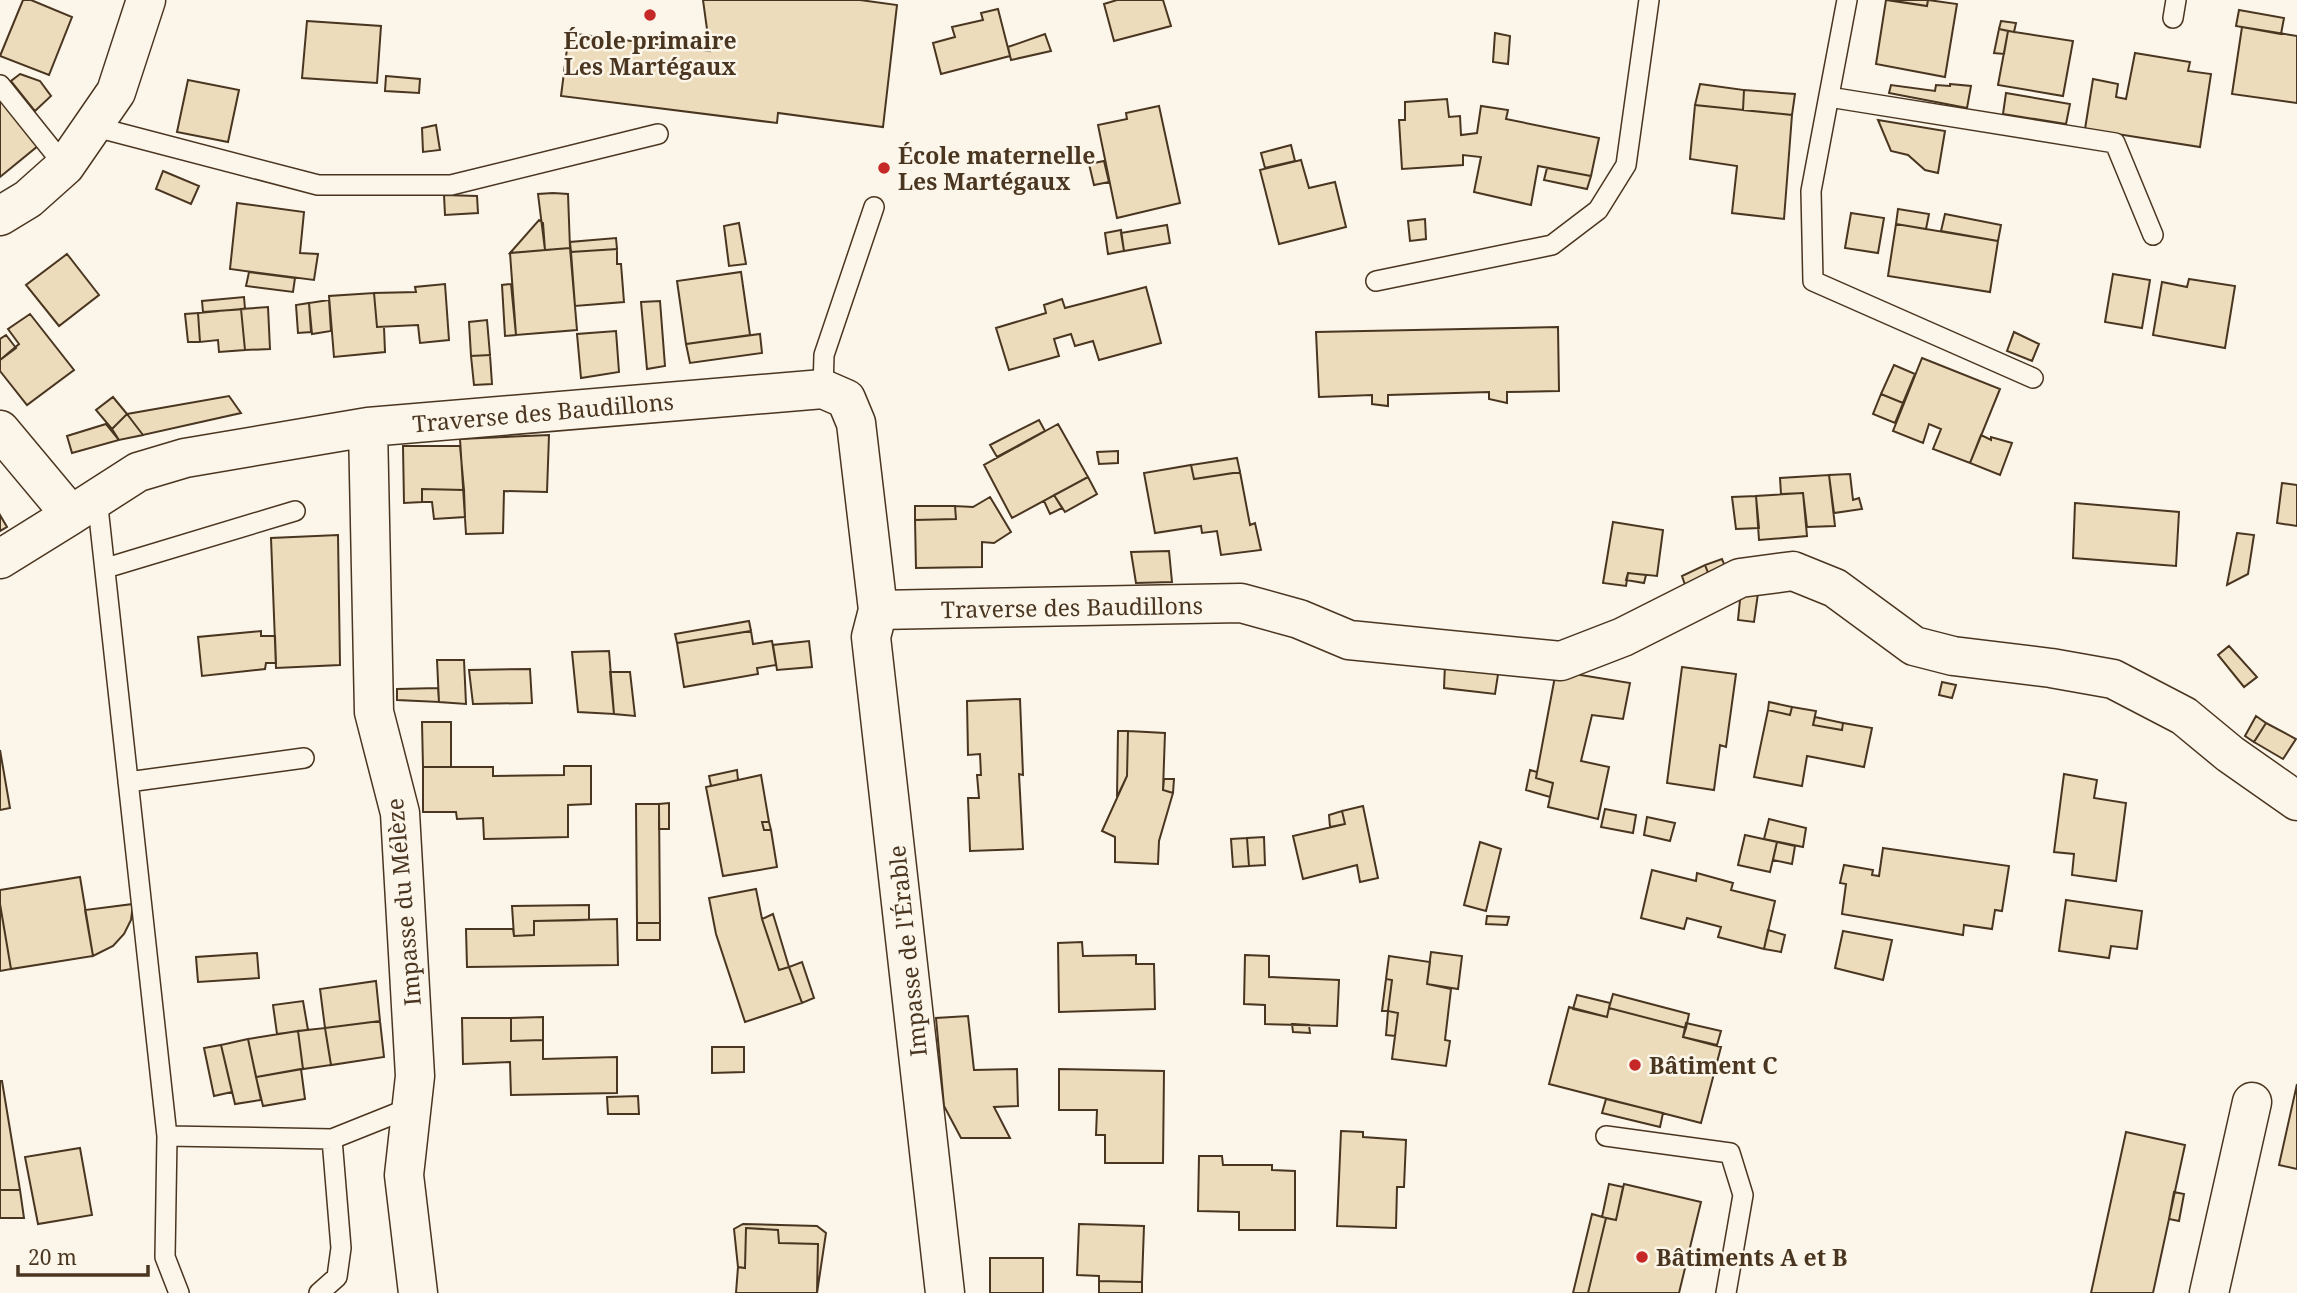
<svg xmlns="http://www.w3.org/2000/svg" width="2297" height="1293" font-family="'Noto Serif',serif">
<rect width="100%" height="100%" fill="#fbf6e9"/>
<path fill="#ecdcbc" stroke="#4a3520" stroke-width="2" d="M23,0H31L72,17L49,75L0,56Z
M703,0H860L897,5L883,127L778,113L777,123L561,96L569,33L710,51Z
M1117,0H1163L1171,26L1114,41L1104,4Z
M1886,0L1927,6L1928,0L1957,4L1945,77L1876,64Z
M1889,0H1928L1927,6Z
M998,9L1010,56L941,74L933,43L955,37L952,27L983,20L981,13Z
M2239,10L2284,18L2281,34L2236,26Z
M307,21L381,26L377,83L302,78Z
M2001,21L2016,23L2014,32L1999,29Z
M2242,27L2297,36V103L2232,94Z
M1999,29L2008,31L2004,54L1994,53Z
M2008,31L2073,41L2063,96L1998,85Z
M1495,33L1510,36L1508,64L1493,62Z
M1045,34L1051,51L1011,60L1008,47Z
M2135,53L2190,62L2188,71L2211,74L2200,147L2085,129L2093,79L2118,84L2116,97L2126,99Z
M20,74L40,81L51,96L35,111L11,81Z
M386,76L420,79L419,93L385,91Z
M188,80L239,90L228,142L177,132Z
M1700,84L1744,90L1743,110L1695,105Z
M1950,84L1971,86L1967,108L1889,93L1891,85L1935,91L1936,85L1950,86Z
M1744,90L1795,94L1792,115L1743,110Z
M2006,93L2070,104L2066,124L2003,114Z
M0,98L39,145L0,177Z
M1447,99L1449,117L1460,116L1461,135L1477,133L1481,106L1508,110L1506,119L1599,138L1591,176L1538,166L1531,205L1474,192L1481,157L1463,155V165L1402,169L1399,120H1405V102Z
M1695,105L1792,115L1784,219L1732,213L1737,166L1690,159Z
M1159,106L1180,203L1117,218L1098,125L1127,119L1126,113Z
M1878,120L1945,131L1938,173L1925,170L1908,155L1891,151Z
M436,125L440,150L423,152L422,128Z
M1291,145L1295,161L1265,168L1261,153Z
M1301,160L1309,188L1335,182L1346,227L1279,244L1260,170Z
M1104,161L1109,182L1094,185L1089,164Z
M1547,168L1591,176L1587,189L1544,180Z
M163,171L199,186L191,204L156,189Z
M553,193L568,194L570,248L545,250L538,194Z
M444,195L477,196L478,213L445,215Z
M237,203L304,212L300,253L318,254L314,280L230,269Z
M1898,209L1929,214L1926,229L1896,224Z
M1851,213L1884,218L1878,253L1845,248Z
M1945,214L2001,225L1998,241L1941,231Z
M1425,219L1426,239L1410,241L1408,221Z
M539,220L543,223L545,250L510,253Z
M739,223L746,264L729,266L724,226Z
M1896,224L1998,241L1990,292L1888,276Z
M1167,225L1170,243L1124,251L1121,233Z
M1121,230L1124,251L1108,254L1105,233Z
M616,238L617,249L571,252L570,242Z
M570,248L577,330L516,335L510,253Z
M617,249V264H621L624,302L575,306L571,252Z
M67,254L99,295L59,326L26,285Z
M249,272L295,278L293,292L246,286Z
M741,272L750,335L686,344L677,281Z
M2113,274L2150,280L2142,328L2105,322Z
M2189,279L2235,286L2225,348L2153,335L2162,282L2187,287Z
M445,284L449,340L420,343L418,325L377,327L374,293L416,292L415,287Z
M511,284L516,335L505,336L502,285Z
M1146,287L1161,343L1099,360L1093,341L1075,346L1071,334L1054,339L1059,356L1009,370L996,328L1046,313L1044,305L1062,299L1065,308Z
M374,293L377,327H384L385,352L334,357L329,296Z
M244,297L245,309L203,312L202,301Z
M329,300L331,331L312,334L309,303Z
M660,301L665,366L647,369L641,302Z
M309,303L311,332L298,333L296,305Z
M268,307L270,349L245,350L241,309Z
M241,309L245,350L219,352L218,340L200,342L198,313Z
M198,313L200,342H188L185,314Z
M30,314L74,370L27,405L0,371V360L19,344L8,329Z
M487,320L490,355L471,356L469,322Z
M1558,327L1559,391L1507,392V403L1489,399V392L1388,395V406L1372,404V395L1319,397L1316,332Z
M616,331L619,372L581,378L577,334Z
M2014,332L2039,344L2032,361L2007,351Z
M760,334L762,353L690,363L686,344Z
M6,335L16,348L0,360V339Z
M490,355L492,384L474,385L471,356Z
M1922,358L2000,389L1970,463L1933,449L1941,429L1929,424L1923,443L1893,431Z
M1894,365L1915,374L1903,403L1881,394Z
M1881,394L1903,403L1895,423L1873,414Z
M229,396L241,413L143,435L127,414Z
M113,397L127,414L112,429L96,410Z
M127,414L143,435L119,440L112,429Z
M1039,420L1045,431L997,457L990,445Z
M106,424L119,440L72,453L67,436Z
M1058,424L1088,477L1012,518L984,465Z
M549,435L547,492L504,491L503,533L466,534L460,439Z
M1981,435L1991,440V437L2012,443L2000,475L1970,463Z
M403,446H460L464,490L422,489V502L404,503Z
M1118,451V463L1099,464L1097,452Z
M1237,458L1240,472L1194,479L1191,465Z
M1191,465L1194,479L1240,472L1250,525L1255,523L1261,550L1221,555L1217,531L1202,533L1201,526L1155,533L1144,473Z
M1850,474L1853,500L1859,498L1862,509L1834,513L1829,475Z
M1829,475L1835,526L1807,527L1803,493L1781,494L1780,478Z
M1088,477L1097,494L1065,512L1054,495Z
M2282,483L2297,485V526L2277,523Z
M422,489L464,490L465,517L434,519L432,502H422Z
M1803,493L1807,536L1759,540L1756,496Z
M1054,495L1062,508L1050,514L1044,501Z
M1756,496L1759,528L1736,529L1732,497Z
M990,497L1011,532L994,543L982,542V567L916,568L915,520L956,519L955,506L973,507Z
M2075,503L2179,512L2176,566L2073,558Z
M915,506H955L956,519L915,520Z
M0,515L7,527L0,531Z
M1613,522L1663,530L1657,576L1628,573L1626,586L1603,583Z
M2237,533L2254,535L2248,574L2227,585Z
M338,535L340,665L276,668L271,538Z
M1169,551L1172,582L1136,583L1131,552Z
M1722,559L1728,574L1711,580L1705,565Z
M1705,565L1711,580L1687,591L1682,576Z
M1628,573L1646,575L1644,583L1626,580Z
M1759,586L1754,622L1738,620L1741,590Z
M749,621L751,631L677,643L675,634Z
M261,631V636H275L276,663H266L265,669L202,676L198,637Z
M751,631L753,644L772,641L776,665L757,668L758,674L684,687L677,643Z
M809,641L812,667L777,670L773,645Z
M2229,646L2257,677L2244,687L2218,655Z
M609,651L614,714L578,712L572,652Z
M437,660H464L466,704L439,702Z
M1445,664L1499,668L1495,694L1444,688Z
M1682,667L1736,674L1726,747L1720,745L1714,790L1667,783Z
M530,669L532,703L473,704L469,670Z
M1556,671L1630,683L1623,719L1592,715L1581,761L1609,767L1598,819L1548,807L1553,783L1536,778Z
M610,672H630L635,716L614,714Z
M1942,682L1956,685L1952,698L1939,695Z
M438,688L439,702L397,700V689Z
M1020,699L1023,775L1019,774L1023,849L970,851L968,798H979L977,775H981L980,754L968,755L967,701Z
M1769,702L1792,707L1790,715L1768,710Z
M1792,707L1816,711L1813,725L1842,730L1843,723L1872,728L1864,767L1807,756L1802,786L1754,777L1768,710L1790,715Z
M2256,716L2266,723L2254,742L2245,736Z
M1815,717L1843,723L1842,730L1813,725Z
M422,722H451V767H423Z
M2266,723L2296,739L2283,759L2254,742Z
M1118,731H1128L1127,776L1117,797Z
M1128,731L1165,733L1163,790L1173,793L1159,841L1158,864L1115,862V837L1102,831L1127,776Z
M0,750L10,808L0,810Z
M564,766H591V804L568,805V837L484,839L483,818L457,819L456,812H423V767H493V776L564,775Z
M737,770L738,780L711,786L709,776Z
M1530,770L1537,772L1536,778L1553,783L1550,797L1526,790Z
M2064,774L2097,780L2094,798L2126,803L2116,881L2072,875L2074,854L2054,852Z
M761,775L769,822H762L764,830H771L777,867L723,876L706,787Z
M1164,779H1174L1173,793L1163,790Z
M669,803V829H659V804Z
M636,804H659L660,923H637Z
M1363,806L1378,878L1360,882L1357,865L1303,879L1293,836L1345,824L1342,811Z
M1605,809L1636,815L1633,833L1601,827Z
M1342,811L1345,824L1330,827L1329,815Z
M1647,817L1675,823L1670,841L1644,835Z
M1769,819L1806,828L1803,847L1764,839Z
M762,822H769L771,830H764Z
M1745,835L1777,842L1770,872L1738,865Z
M1264,837L1265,865L1249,866L1247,838Z
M1247,838L1249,866L1233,867L1231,839Z
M1480,842L1501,849L1486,911L1464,905Z
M1777,842L1795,846L1792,864L1773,860Z
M1883,848L2009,866L2002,911L1995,910L1992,929L1964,925L1963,935L1842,914L1846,884L1840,883L1844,865L1873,870L1872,875L1879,876Z
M1652,870L1696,881L1697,873L1733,883L1731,890L1775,901L1764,949L1718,937L1721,927L1687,918L1684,929L1641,918Z
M80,877L93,956L11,969L0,904V890Z
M756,889L762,919L779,970L789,967L802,1003L745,1022L716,934L709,898Z
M2066,900L2142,911L2137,949L2111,946L2109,958L2059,951Z
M0,904L11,969L0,971Z
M133,904L131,920L124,934L113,946L93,956L85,910Z
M589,905V920L534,921V935L514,936L512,906Z
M773,914L789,967L779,970L762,919Z
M1487,916L1509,917L1507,925L1486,924Z
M617,919L618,965L467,967L466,929H513L514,936L534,935V921Z
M637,923H660V940H637Z
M1768,930L1785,935L1781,952L1764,949Z
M1843,931L1892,940L1883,980L1835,968Z
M1082,942L1083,956L1136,955V964H1154L1155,1009L1059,1012L1058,943Z
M1431,952L1462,956L1458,989L1427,984Z
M257,953L259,978L198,982L196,957Z
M1245,955L1269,956V977L1339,980L1337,1026L1265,1024V1005L1244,1004Z
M1389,956L1430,962L1427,984L1451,989L1445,1040L1450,1041L1446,1066L1392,1059L1398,1013L1388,1011L1392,980L1386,979Z
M802,962L814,998L802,1003L789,967Z
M1386,979L1392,980L1388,1011H1382Z
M376,981L380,1021L325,1028L320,989Z
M1613,994L1689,1014L1686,1028L1609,1008Z
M1577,995L1610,1003L1607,1017L1573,1009Z
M303,1001L308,1030L277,1034L273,1005Z
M1569,1007L1607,1017L1609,1008L1686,1028L1683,1037L1721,1047L1701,1123L1549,1084Z
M1388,1011L1398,1013L1395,1036L1386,1035Z
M968,1016L974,1070L1017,1069L1018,1106L994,1107L1010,1138H961L944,1106L936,1018Z
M543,1017V1040L511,1041V1018Z
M462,1018H511V1041L543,1040V1059L617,1057V1093L511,1095L510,1062L463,1064Z
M380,1021L384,1057L331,1065L325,1028Z
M1686,1023L1721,1031L1717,1045L1683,1037Z
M1292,1024L1309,1025L1310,1033L1293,1032Z
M325,1028L331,1065L303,1069L298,1031Z
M298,1031L303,1069L256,1077L248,1039Z
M248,1039L261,1100L235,1104L221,1045Z
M221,1045L232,1092L214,1096L204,1048Z
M712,1047H744V1072L712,1073Z
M301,1069L305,1099L263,1106L256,1077Z
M1059,1069L1164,1071L1163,1163H1105V1135H1096L1097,1110H1059Z
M0,1081H2L20,1190H0Z
M2297,1084V1169L2279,1165Z
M638,1096L639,1114H608L607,1097Z
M1606,1099L1663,1113L1660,1127L1602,1113Z
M1341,1131L1363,1132V1137L1406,1140L1404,1187H1397L1396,1228L1337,1226Z
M2126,1132L2185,1145L2153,1293H2091Z
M80,1148L92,1215L38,1224L25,1157Z
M1199,1156H1222L1223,1165H1272V1170L1295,1171V1230H1239V1212L1198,1211Z
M1609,1184L1623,1187L1616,1220L1602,1217Z
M1624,1184L1701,1202L1679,1293H1588L1606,1218L1616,1220Z
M0,1190H20L24,1218H0Z
M2174,1192L2184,1194L2179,1221L2169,1219Z
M1592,1214L1606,1218L1588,1293H1573Z
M743,1224L817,1226L826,1233L817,1293L818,1244L779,1243L778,1230L746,1228L745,1268L738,1267L734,1229Z
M1079,1224L1144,1226L1142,1282L1099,1281V1276L1077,1275Z
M746,1228L778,1230L779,1243L818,1244L817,1293H736L738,1267L745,1268Z
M990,1258H1043V1293H990Z
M1099,1281L1142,1282V1293H1099Z"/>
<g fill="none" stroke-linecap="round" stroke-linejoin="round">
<g stroke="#4a3520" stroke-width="22">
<path id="lane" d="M1847,0L1811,191L1813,281L2033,378
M2173,18L2176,0
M0,85L65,166
M1829,97L2115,143L2153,235
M92,126L318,185H451L658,134
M1376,281L1552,245L1598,210L1626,165L1649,0
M823,389L824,355L874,207
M97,498L167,1136L332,1139L412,1107
M106,568L295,511
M128,782L304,758
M167,1136L165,1257L179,1293
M1606,1136L1730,1153L1743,1195L1726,1293
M319,1293L337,1277L341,1248L332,1139"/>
</g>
<g stroke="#4a3520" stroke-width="41">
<path id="street" d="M0,216L28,199L65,166L116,92L146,0
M368,427L374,712L400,813L415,1076L404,1175L418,1293
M0,430L71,515L138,472L185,458L368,427L823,389L846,399L856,423L878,610L1241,603L1299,619L1349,640L1561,661L1623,637L1740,578L1793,571L1835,588L1914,646L1953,656L2051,668L2113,679L2184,716L2230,754L2297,801
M0,559L71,515
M878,610L871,637L945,1293
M2209,1293L2252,1102"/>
</g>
<use href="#lane" stroke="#fbf6e9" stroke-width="19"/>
<use href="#street" stroke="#fbf6e9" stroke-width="38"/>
</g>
<g fill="#c62828" stroke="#fbf6e9" stroke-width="2.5">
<circle cx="650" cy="15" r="7"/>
<circle cx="884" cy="168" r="7"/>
<circle cx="1635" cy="1065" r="7"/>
<circle cx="1642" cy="1257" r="7"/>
</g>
<g text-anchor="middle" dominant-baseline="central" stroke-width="5" stroke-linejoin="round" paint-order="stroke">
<g font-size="23" font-weight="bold" fill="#4a3520" stroke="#fbf6e9" text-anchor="start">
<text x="650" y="40" text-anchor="middle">École primaire<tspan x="650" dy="26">Les Martégaux</tspan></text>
<text x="898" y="155">École maternelle<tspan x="898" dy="26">Les Martégaux</tspan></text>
<text x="1649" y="1065">Bâtiment C</text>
<text x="1656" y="1257">Bâtiments A et B</text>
</g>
<g font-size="23" fill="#4a3520" stroke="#fbf6e9">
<text transform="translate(543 412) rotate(-5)">Traverse des Baudillons</text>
<text transform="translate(1072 607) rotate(-1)">Traverse des Baudillons</text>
<text transform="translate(403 902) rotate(-95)">Impasse du Mélèze</text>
<text transform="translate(907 951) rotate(-96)">Impasse de l'Érable</text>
</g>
</g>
<path d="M18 1265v10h130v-10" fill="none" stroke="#4a3520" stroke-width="3.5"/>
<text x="28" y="1265" font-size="21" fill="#4a3520" stroke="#fbf6e9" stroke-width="5" paint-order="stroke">20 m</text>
</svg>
